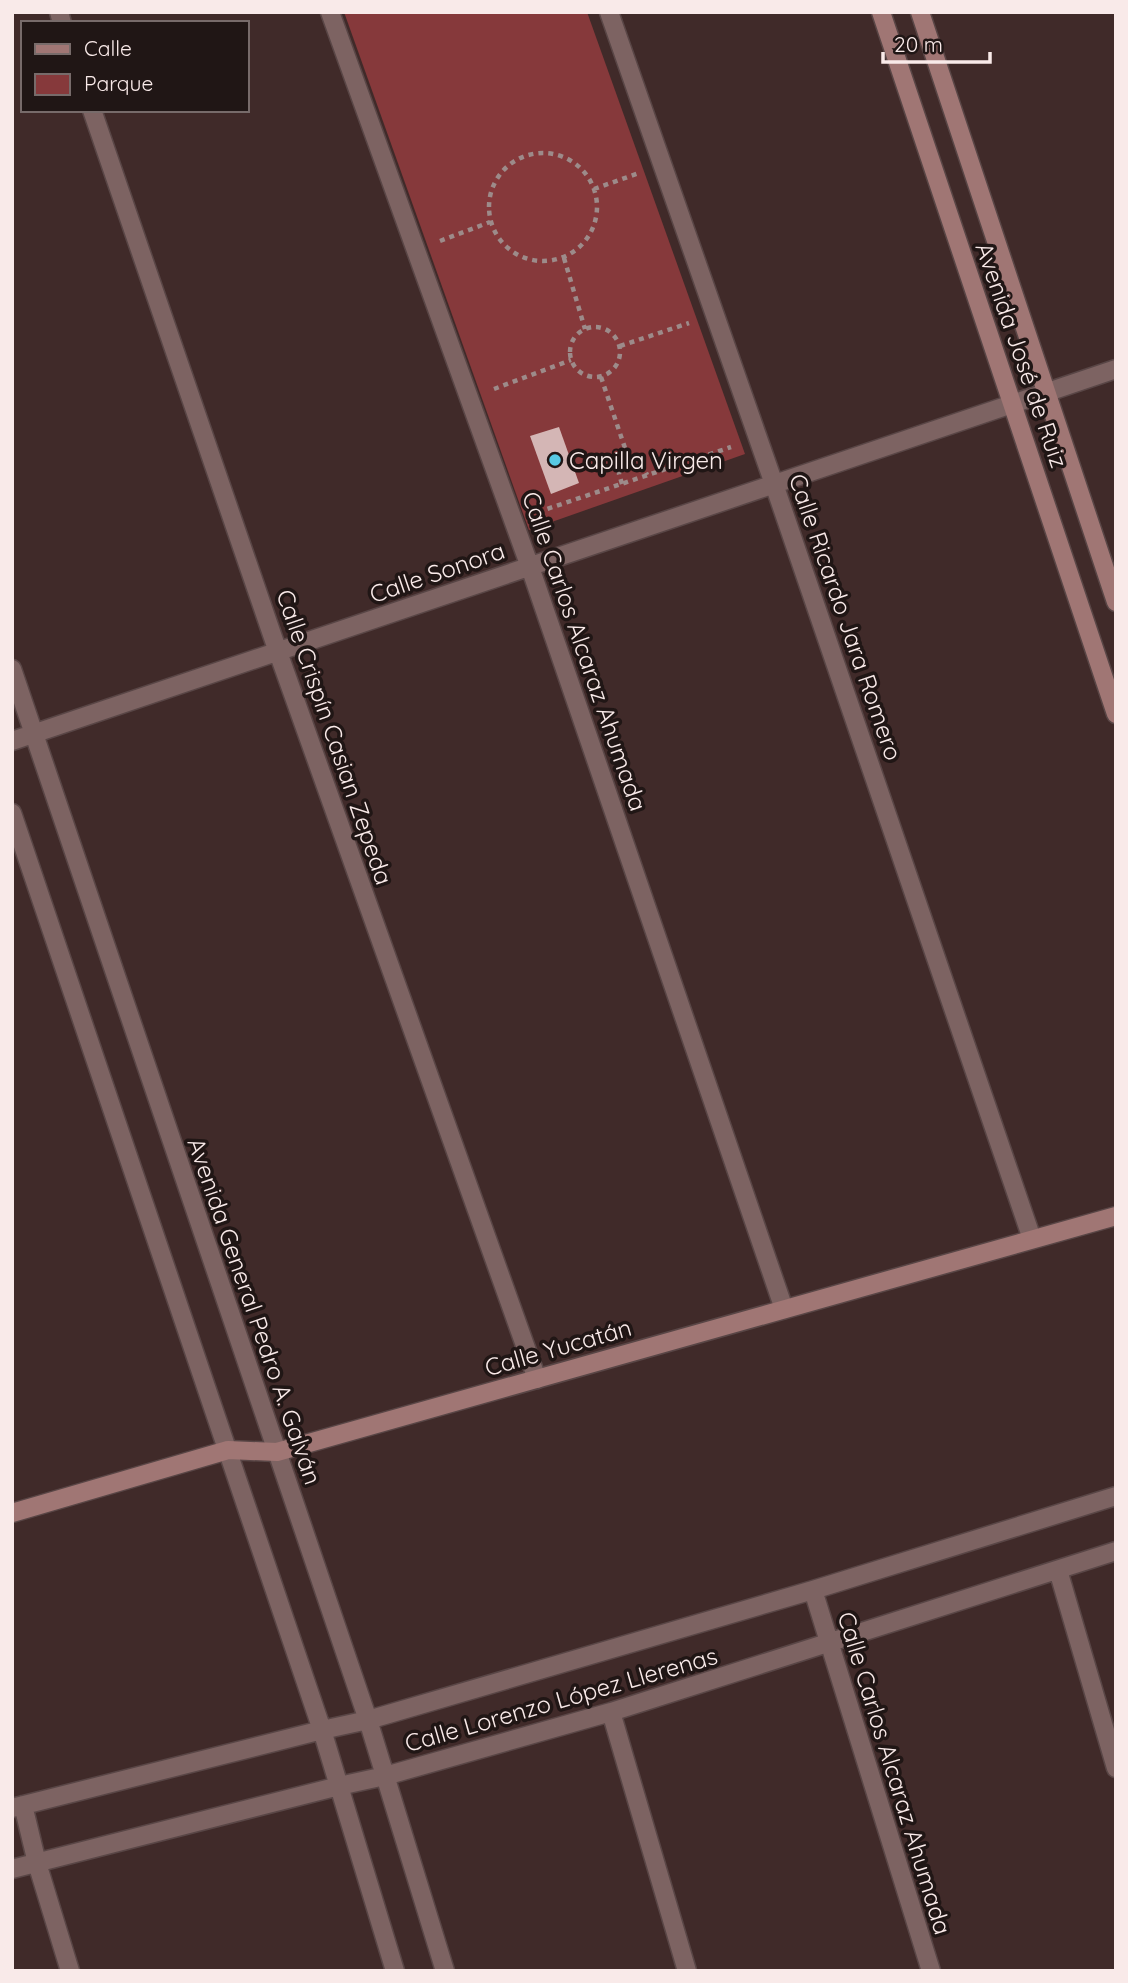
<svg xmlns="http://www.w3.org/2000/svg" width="1128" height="1983" font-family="Quicksand,sans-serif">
<rect width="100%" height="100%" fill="#402a29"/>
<path fill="#86393b" d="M344,12H587L745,454L529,530Z"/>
<path fill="#d4b6b5" d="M559,427L579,483L551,494L530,436Z"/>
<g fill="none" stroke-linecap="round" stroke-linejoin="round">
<g stroke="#594646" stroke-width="21">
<path id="street" d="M59,12L62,23
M330,12L530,567L784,1309
M609,12L774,484L1032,1239
M92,110L278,652L537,1379
M12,669L368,1720L445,1971
M12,741L1116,369
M12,813L322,1730L395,1971
M1058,1570L1116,1768
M813,1590L931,1971
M611,1712L687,1971
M23,1805L37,1863L70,1971
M12,1808L322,1730L368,1720L813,1590L1116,1496
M12,1869L339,1786L385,1776L611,1712L1116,1551"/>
</g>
<g stroke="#594646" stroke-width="21">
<path id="secondary" d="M881,12L1116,714
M920,12L1116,602
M12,1513L228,1450L277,1452L1116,1216"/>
</g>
<path stroke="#9d8b8a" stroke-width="4.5" stroke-dasharray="5 5" stroke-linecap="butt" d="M489 207a54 54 0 1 1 108 0a54 54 0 1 1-108 0Z
M594,189L639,173
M440,241L490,222
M564,258L585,329
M570 352a25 25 0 1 1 50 0a25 25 0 1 1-50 0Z
M620,346L689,323
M601,377L629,460C639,462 643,466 647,475
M494,389L571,360
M622,484L619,474L620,466L629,460
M538,512L731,447"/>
<use href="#street" stroke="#7d6362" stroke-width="18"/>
<use href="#secondary" stroke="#a07674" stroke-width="18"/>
</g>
<circle fill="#58c9e3" stroke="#201615" stroke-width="2.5" cx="555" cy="460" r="7"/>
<g text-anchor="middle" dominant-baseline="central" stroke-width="7" stroke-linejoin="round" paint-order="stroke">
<g font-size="24" fill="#f9eae9" stroke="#201615">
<text transform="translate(1022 355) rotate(71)">Avenida José de Ruiz</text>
<text transform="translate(437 572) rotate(-19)">Calle Sonora</text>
<text transform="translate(846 617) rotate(71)">Calle Ricardo Jara Romero</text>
<text transform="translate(585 651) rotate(71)">Calle Carlos Alcaraz Ahumada</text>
<text transform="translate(335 737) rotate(71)">Calle Crispín Casian Zepeda</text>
<text transform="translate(255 1311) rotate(71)">Avenida General Pedro A. Galván</text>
<text transform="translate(558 1347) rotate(-16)">Calle Yucatán</text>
<text transform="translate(561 1699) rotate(-16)">Calle Lorenzo López Llerenas</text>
<text transform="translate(895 1773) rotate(73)">Calle Carlos Alcaraz Ahumada</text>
</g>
<g font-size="24" fill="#f9eae9" stroke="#201615" text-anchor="start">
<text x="569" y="460">Capilla Virgen</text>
</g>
</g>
<rect width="1128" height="1983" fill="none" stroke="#f9eae9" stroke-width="28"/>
<rect x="21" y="21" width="228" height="91" fill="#201615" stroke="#776b6a" stroke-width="2"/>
<rect x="35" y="44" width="35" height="10" fill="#a07674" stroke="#776b6a" stroke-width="2"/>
<text x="84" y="56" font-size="21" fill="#f9eae9">Calle</text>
<rect x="35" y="74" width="35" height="21" fill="#86393b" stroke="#776b6a" stroke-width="2"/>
<text x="84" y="91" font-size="21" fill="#f9eae9">Parque</text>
<path d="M883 52v10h107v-10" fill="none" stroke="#f9eae9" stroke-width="3.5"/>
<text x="894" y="52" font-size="21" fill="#f9eae9" stroke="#201615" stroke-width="5" paint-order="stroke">20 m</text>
</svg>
